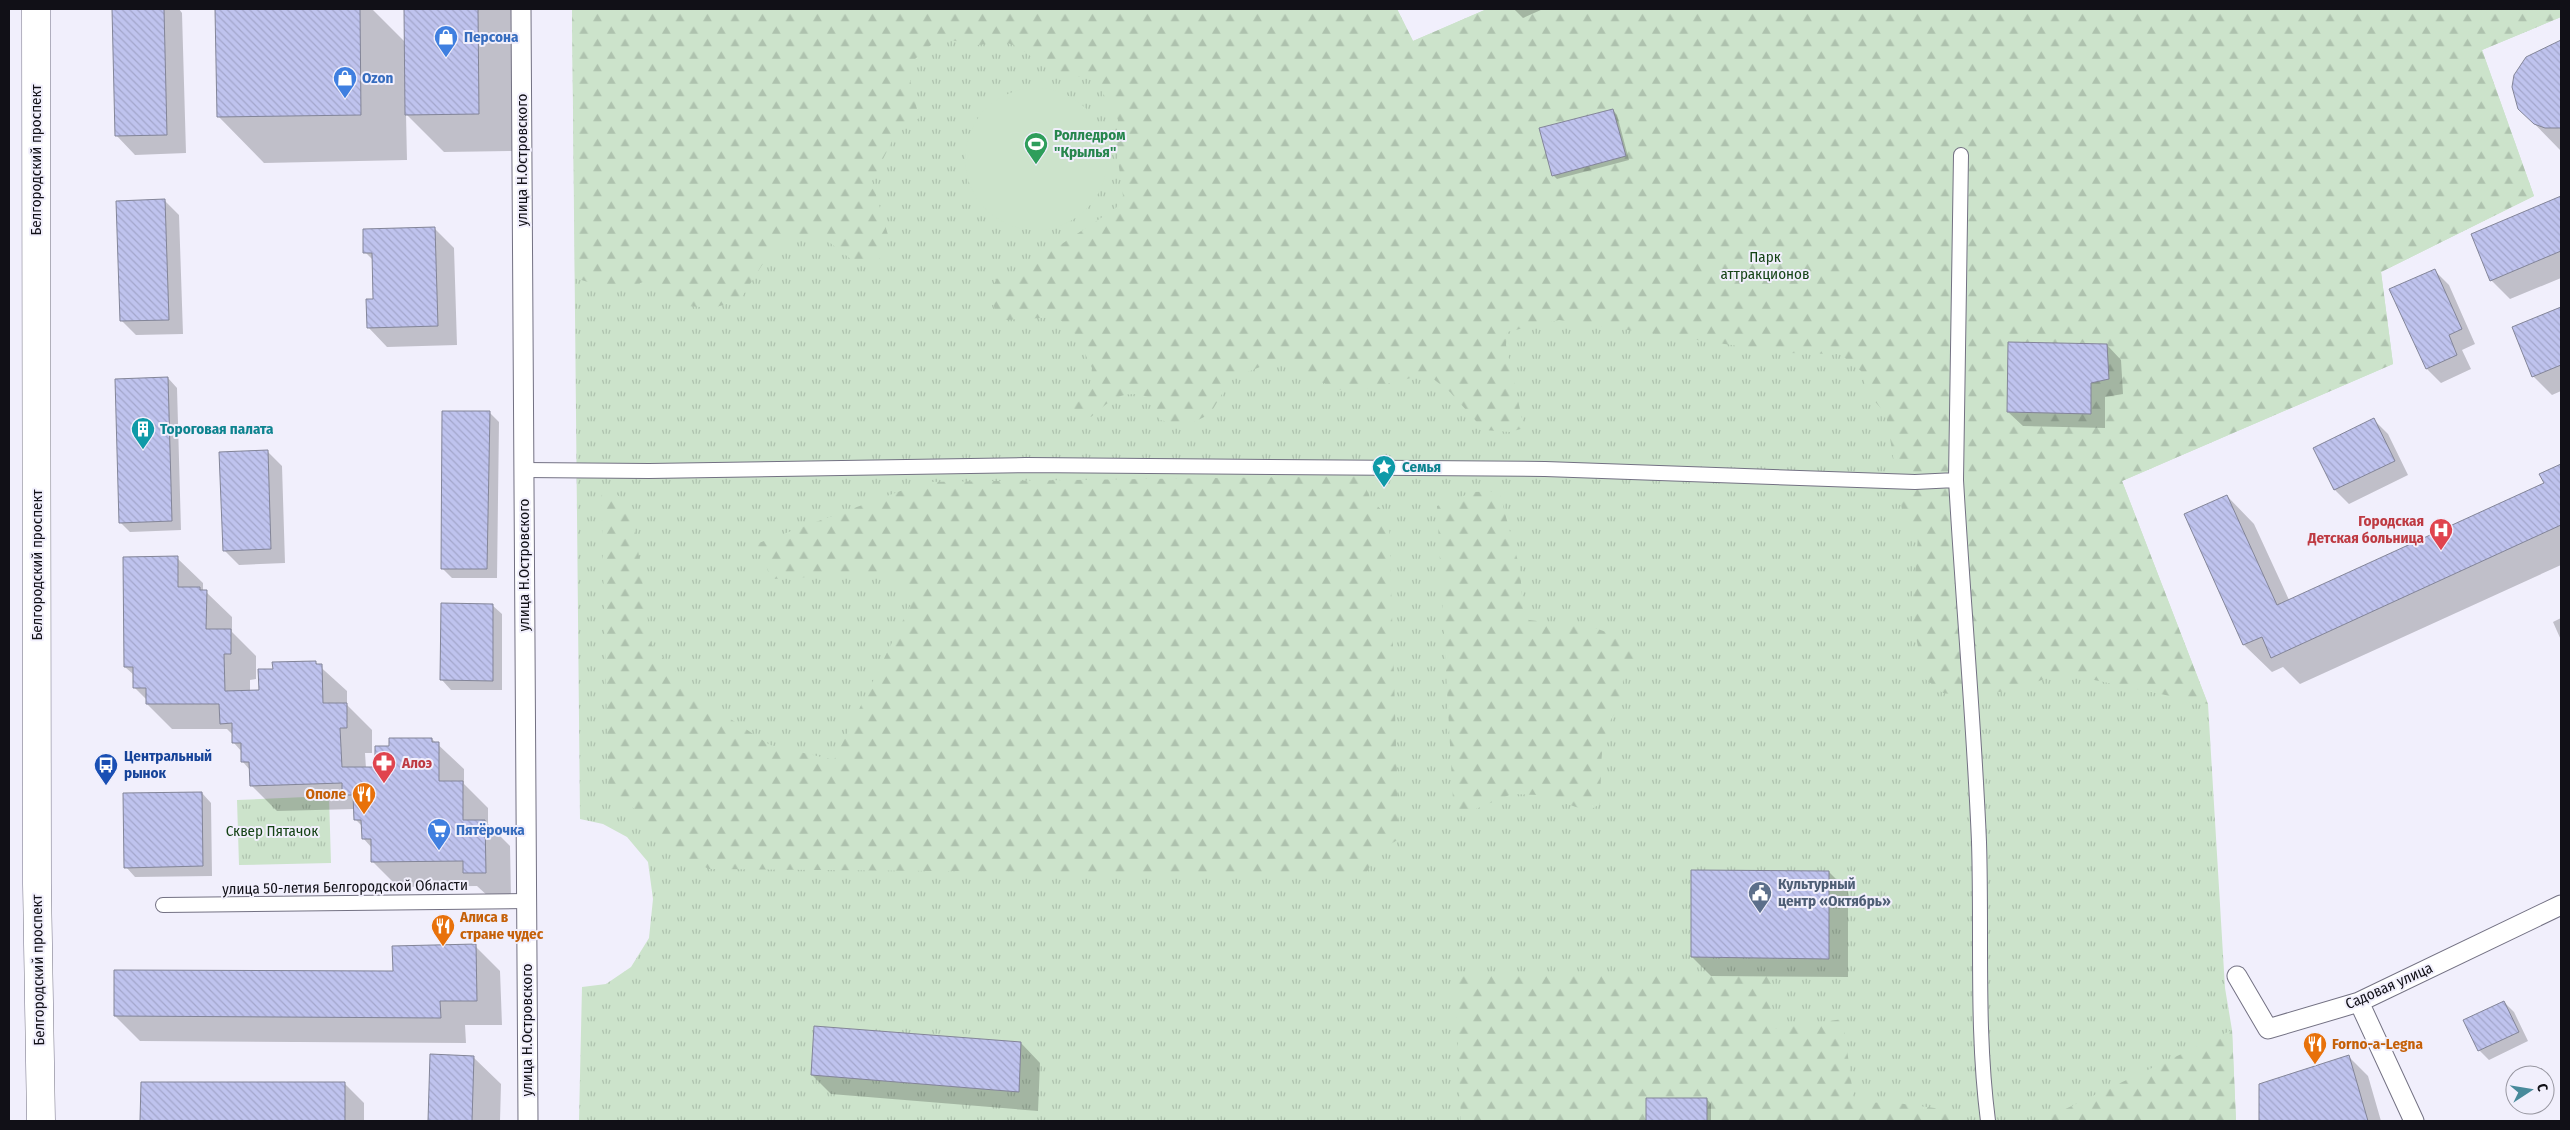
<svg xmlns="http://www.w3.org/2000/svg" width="2570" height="1130" font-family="'Fira Sans Condensed',sans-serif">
<defs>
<pattern id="grass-tufts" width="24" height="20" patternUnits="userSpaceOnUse" patternTransform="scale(1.25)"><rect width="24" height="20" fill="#cce3cb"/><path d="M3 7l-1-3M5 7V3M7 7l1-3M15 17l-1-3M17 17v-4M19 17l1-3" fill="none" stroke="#aec2ae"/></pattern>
<pattern id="forest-firs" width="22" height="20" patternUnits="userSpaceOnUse" patternTransform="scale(1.25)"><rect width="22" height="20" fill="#cce3cb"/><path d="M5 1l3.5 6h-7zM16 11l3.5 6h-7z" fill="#aec2ae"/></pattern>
<pattern id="building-back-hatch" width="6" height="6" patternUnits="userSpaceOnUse" patternTransform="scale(1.25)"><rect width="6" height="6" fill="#bfc3ee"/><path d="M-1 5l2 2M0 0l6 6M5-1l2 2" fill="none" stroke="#a3a6cb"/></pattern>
</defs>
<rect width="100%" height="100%" fill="#f1effc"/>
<path fill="url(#grass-tufts)" d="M572,9H1397L1413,41L1487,9H2561V17L2482,50L2534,196L2381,272L2393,364L2122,481L2208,704L2225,988L2232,1030L2236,1121H579L582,987L606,984L631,967L649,938L653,899L648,862L627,837L603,824L580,819Z
M329,796L331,863L239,865L237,800Z"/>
<path fill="url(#forest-firs)" d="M572,9H1397L1413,41L1487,9H2561V17L2482,50L2534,196L2381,272L2393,364L2122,481L2208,704L2061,673L2011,691L1957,695L1943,693L1924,678L1912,616L1918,536L1903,516L1886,414L1869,395L1861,371L1840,354L1787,353L1559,320L1507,332L1506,345L1524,428L1510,432L1484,430L1450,392L1427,374L1350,393L1327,385L1294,362L1267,364L1231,379L1210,414L1186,426L1160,420L1148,397C1124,388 1109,401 1091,417H1078L1068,409L1089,394L1092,368L1076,335L1057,317L1006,320L995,312L991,288L998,278L1033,263L1116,208L1123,196L1116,146L1118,120L1099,86L1089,79L1050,70L1018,47L1005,42L978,45L939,38L907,66L919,118L896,133L872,181L888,235L886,250L878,261L864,264L852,260L820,235H793L771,251L740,300L713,308L688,306L655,284L643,282L617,291L575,278Z
M1362,476L1370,499L1389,517L1399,839L1379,851L1365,875L709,869L675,852L630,805L609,800L601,483L632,506L651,644L700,699L770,745L834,760L915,596L890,573L772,579L756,544L925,482Z
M1499,491L1520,569L1523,609L1529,620L1595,628L1634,642L1639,654L1623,677L1622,705C1597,729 1602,771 1600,804L1588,811L1540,795L1512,794L1454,818L1437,506L1474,492Z
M1455,972L1771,974L1773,1029L1843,1019L1854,1102L1897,1103L1964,1112L1960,1121H1461Z
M2232,1030L2236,1121H2040Z"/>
<path fill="#cce3cb" d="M965 159a71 71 0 1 1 142 0a71 71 0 1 1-142 0Z"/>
<path fill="#0003" d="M113,9H179L182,13L186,153L135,155L116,135Z
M217,9H372L405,42V9H515L516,151L444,152L406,114L407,160L264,163L218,116Z
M1514,9H1543L1523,18Z
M2561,43V151L2519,108L2527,58Z
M1613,110L1617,115L1629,160L1557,179L1553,175Z
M2561,198V278L2510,299L2491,280L2472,235Z
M165,201L179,215L183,334L136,335L121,320Z
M435,229L454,248L457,345L387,347L368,327L375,300L374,261L365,252Z
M2434,270L2449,285L2475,344L2462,350L2471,369L2441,383L2427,369Z
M2561,308V391L2552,395L2533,376L2513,328Z
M2107,345L2121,360L2123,394L2105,397V428L2023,426L2008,412Z
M168,378L177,388L181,530L130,532L120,522Z
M489,412L499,422L497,578H452L442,568Z
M2374,420L2388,434L2408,475L2349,504L2335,490L2315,448Z
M267,451L282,466L285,563L239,565L224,550Z
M2561,465V565L2300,684L2283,667L2272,672L2244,645L2185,515L2227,496L2254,524L2289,600L2545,483L2541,474Z
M177,558L203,583V591L206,592L232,617V632L256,656V679L250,680V692L260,691L274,670L315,662L347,691V705L372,730V753H365L366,768H376L390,747L432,739L464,769V784L488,808V824L510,846L511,898H490L477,886L398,887L372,861V848L363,838V827L355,819V809L277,811L251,785L250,770L243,762L242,752L234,743L233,735L227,729H172L147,704V700L134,687V675L125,667Z
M492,605L502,614V690H451L442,680Z
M2561,618V640L2553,622Z
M202,793L211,803L212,876L135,877L126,867Z
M1829,872L1848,891V977L1711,976L1692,957Z
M475,946L500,971L502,1025H465L466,1043L140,1041L115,1016L394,972Z
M2504,1002L2514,1012L2528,1041L2489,1060L2479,1050Z
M1021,1043L1040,1063L1038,1111L831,1094L812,1075Z
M432,1055L473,1057L501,1084L500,1121H429Z
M2348,1056L2368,1076L2381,1121H2260V1085Z
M142,1083L345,1084L364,1103V1121H142Z
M1647,1099H1707L1711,1104V1121H1647Z"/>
<path fill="url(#building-back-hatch)" stroke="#838598" d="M112,9H164L167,135L115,136Z
M215,9H360L361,115L217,117Z
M404,9H478L479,114L405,115Z
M2561,40V128H2545L2534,124L2518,109L2512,87L2514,75L2526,57Z
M1613,109L1626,156L1552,176L1539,128Z
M2561,196V251L2490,281L2471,234Z
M165,199L169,320L120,321L116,201Z
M435,227L438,326L367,328L366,299H373L372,253H363V229Z
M2435,269L2462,329L2449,335L2457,355L2426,369L2389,289Z
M2561,307V365L2532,377L2512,327Z
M2008,342L2107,344L2109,379L2091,383V414L2007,412Z
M168,377L172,521L119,523L115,379Z
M442,411H490L487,569H441Z
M2374,418L2395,461L2334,490L2313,448Z
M268,450L271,549L223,551L219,452Z
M2561,464V525L2271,658L2262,637L2243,645L2184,514L2227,495L2277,605L2544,483L2539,474Z
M178,556V587H200V590H207L206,629H231V654H224L225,691L259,690L258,669H273L272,662L316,661V664H322L323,703H347V728H340L342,767H375V746H389V738H432V742H439V781H463V820H485L486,873H463V861L371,862V839H362L361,820H354L353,795H342V783L250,786L249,762H241V743H232V723L220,724L219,704H146V688H133V667H124L123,557Z
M441,603L493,604V681L440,680Z
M202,792L203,866L124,868L123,793Z
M1691,870L1829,871V959L1691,957Z
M476,944L477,1001H440L441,1018L114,1016V970L393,971L392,946Z
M2504,1001L2519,1032L2478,1051L2463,1020Z
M814,1026L1021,1042L1019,1092L811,1075Z
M430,1054L474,1056L472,1121H428Z
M2349,1055L2368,1121H2259V1084Z
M141,1082H345V1121H140Z
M1646,1098H1707V1121H1646Z"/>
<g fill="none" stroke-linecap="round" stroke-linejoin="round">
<g stroke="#737183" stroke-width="16">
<path id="pedestrian" d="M523,470L649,471L1026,465L1545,469L1915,482L1956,480C1963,601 1974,722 1979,842C1982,936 1976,1028 1988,1121
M1956,480L1961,155
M163,905L526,901"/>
</g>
<g stroke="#737183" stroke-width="21">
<path id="minor" d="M521,9L528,1121
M2237,976L2268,1029L2359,1002L2561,905
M2359,1002L2414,1121"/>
</g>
<g stroke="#737183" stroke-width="29">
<path id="secondary" d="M36,9L37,884L41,1121"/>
</g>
<use href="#pedestrian" stroke="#fff" stroke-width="14"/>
<use href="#minor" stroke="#fff" stroke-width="19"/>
<use href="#secondary" stroke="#fff" stroke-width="28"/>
</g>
<defs>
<g id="shop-pin" transform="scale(1.25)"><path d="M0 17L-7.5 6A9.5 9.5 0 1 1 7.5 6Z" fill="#3f7fe0" stroke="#f1effc"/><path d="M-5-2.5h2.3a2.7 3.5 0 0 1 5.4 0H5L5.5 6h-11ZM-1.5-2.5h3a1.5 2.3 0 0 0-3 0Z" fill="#fff"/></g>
<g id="stadium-pin" transform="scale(1.25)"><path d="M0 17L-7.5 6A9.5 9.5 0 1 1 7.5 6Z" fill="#2e9e5b" stroke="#f1effc"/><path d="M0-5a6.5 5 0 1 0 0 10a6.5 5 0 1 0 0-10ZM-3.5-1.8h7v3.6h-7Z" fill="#fff"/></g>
<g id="building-pin" transform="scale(1.25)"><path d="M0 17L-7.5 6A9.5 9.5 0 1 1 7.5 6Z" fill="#0f9aa8" stroke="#f1effc"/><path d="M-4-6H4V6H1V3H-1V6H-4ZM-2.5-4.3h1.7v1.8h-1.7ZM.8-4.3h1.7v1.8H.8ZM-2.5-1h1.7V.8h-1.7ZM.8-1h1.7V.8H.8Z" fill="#fff"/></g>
<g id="sight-pin" transform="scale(1.25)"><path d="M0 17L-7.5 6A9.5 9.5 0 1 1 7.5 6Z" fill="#0f9aa8" stroke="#f1effc"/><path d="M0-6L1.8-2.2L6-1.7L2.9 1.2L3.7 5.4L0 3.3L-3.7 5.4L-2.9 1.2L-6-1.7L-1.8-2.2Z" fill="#fff"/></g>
<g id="hospital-pin" transform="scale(1.25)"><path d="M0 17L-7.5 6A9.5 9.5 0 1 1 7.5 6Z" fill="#e0444e" stroke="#f1effc"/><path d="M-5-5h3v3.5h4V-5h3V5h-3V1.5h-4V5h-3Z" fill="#fff"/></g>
<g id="pharmacy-pin" transform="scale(1.25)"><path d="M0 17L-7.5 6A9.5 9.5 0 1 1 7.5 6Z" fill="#e0444e" stroke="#f1effc"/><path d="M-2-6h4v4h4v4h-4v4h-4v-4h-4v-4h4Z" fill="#fff"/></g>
<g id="bus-pin" transform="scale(1.25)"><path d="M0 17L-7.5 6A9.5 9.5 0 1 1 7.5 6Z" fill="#1a4fb4" stroke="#f1effc"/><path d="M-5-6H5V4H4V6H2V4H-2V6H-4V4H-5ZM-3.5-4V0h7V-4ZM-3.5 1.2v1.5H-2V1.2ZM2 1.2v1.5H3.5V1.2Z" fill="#fff"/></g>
<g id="restaurant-pin" transform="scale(1.25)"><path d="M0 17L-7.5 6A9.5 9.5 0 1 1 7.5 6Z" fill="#e8710a" stroke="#f1effc"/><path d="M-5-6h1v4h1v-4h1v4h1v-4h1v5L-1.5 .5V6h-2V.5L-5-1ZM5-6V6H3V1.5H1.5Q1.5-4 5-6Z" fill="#fff"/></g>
<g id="supermarket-pin" transform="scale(1.25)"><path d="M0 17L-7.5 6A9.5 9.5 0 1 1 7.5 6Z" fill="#3f7fe0" stroke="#f1effc"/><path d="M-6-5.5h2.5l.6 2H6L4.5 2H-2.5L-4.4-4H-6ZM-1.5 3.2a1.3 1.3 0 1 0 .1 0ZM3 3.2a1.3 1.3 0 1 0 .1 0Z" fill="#fff"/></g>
<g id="civic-pin" transform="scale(1.25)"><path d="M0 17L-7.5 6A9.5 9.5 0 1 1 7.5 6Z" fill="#5c6f8a" stroke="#f1effc"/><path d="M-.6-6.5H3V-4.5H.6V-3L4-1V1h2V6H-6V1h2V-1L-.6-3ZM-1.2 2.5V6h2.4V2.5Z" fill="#fff"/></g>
</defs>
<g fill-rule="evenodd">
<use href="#shop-pin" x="446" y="37"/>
<use href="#shop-pin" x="345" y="78"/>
<use href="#stadium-pin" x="1036" y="144"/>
<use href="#building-pin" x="143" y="429"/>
<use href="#sight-pin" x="1384" y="467"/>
<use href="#hospital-pin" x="2441" y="530"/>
<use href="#pharmacy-pin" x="384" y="763"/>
<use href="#bus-pin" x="106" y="765"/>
<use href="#restaurant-pin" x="364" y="794"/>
<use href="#supermarket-pin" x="439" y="830"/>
<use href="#civic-pin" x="1760" y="893"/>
<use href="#restaurant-pin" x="443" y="926"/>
<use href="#restaurant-pin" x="2315" y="1044"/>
</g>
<g text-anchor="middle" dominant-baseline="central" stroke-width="4" stroke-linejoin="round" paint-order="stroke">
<g font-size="15" font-weight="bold" fill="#366cbe" stroke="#f1effc" text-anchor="start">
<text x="464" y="37">Персона</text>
<text x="362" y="78">Ozon</text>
<text x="456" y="830">Пятёрочка</text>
</g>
<g font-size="15" font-weight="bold" fill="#27864d" stroke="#f1effc" text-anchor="start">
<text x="1054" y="135">Ролледром<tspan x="1054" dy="17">"Крылья"</tspan></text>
</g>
<g font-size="15" fill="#111017" stroke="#f1effc">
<text transform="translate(36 160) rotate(-90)">Белгородский проспект</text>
<text transform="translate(522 160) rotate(-90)">улица Н.Островского</text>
<text transform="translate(37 565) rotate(-90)">Белгородский проспект</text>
<text transform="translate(524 565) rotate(-90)">улица Н.Островского</text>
<text transform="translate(345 887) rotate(-1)">улица 50-летия Белгородской Области</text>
<text transform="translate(38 970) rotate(-91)">Белгородский проспект</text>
<text transform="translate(2389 986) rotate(-24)">Садовая улица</text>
<text transform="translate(527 1030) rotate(-90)">улица Н.Островского</text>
</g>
<g font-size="15" fill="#154316" stroke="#f1effc">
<text x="1765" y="257">Парк<tspan x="1765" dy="17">аттракционов</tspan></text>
<text x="272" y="831">Сквер Пятачок</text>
</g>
<g font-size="15" font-weight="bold" fill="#0d838f" stroke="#f1effc" text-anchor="start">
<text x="160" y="429">Тороговая палата</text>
<text x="1402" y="467">Семья</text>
</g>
<g font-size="15" font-weight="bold" fill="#be3a42" stroke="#f1effc" text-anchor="end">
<text x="2424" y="521">Городская<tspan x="2424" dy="17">Детская больница</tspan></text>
<text x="402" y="763" text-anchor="start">Алоэ</text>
</g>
<g font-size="15" font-weight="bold" fill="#164399" stroke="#f1effc" text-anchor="start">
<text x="124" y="756">Центральный<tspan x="124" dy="17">рынок</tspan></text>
</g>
<g font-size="15" font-weight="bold" fill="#c56008" stroke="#f1effc" text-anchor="start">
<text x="346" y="794" text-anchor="end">Ополе</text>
<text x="460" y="917">Алиса в<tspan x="460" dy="17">стране чудес</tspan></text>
<text x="2332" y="1044">Forno-a-Legna</text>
</g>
<g font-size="15" font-weight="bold" fill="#4e5e75" stroke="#f1effc" text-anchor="start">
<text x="1778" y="884">Культурный<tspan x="1778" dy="17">центр «Октябрь»</tspan></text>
</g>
</g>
<rect width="2570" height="1130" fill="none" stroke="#111017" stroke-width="20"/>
<g transform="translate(2530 1090) rotate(78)"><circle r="24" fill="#f1effc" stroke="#9796a0"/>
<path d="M0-4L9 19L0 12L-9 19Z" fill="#488a9b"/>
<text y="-8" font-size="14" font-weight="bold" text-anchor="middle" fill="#111017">С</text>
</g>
</svg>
